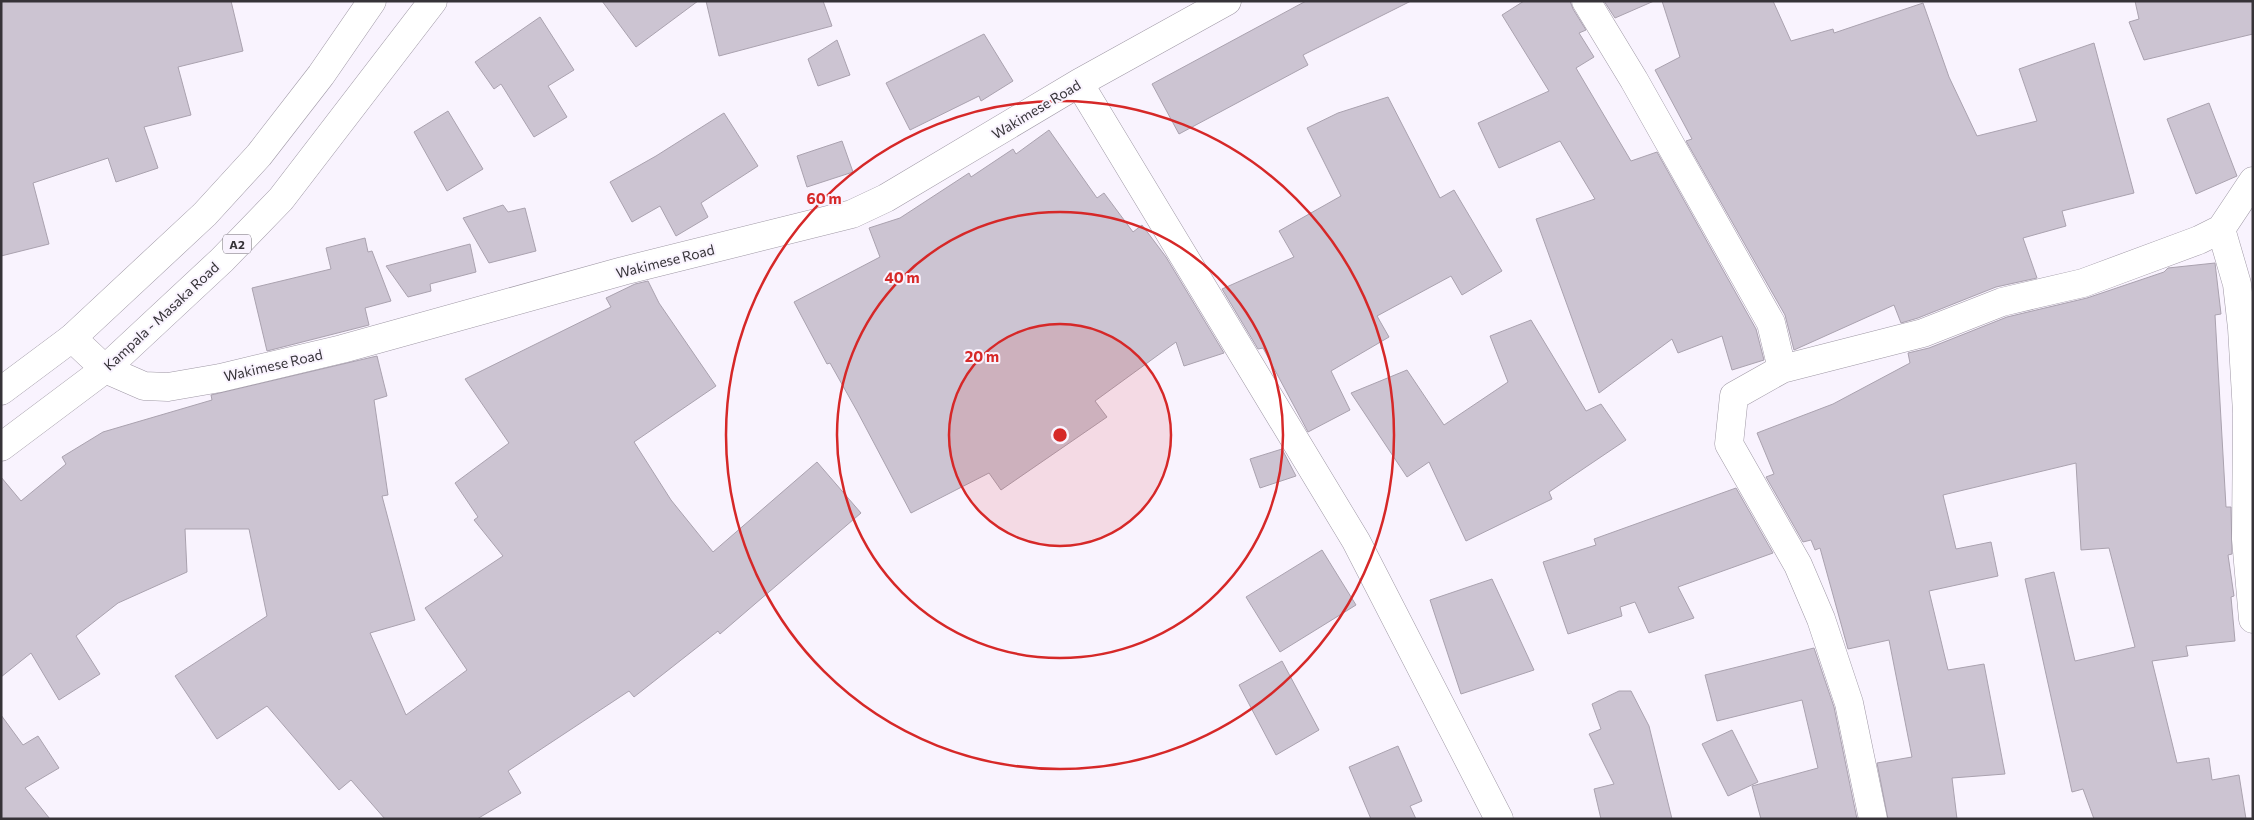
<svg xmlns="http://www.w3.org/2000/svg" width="2254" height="820" font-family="Commissioner,sans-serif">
<rect width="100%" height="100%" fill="#f9f3fe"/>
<path fill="#ccc4d2" stroke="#aaa2af" d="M1,1H231L243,51L178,67L191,115L144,127L158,168L116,182L108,158L33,183L49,244L1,256Z
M602,1H698L636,47Z
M706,1H823L832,26L719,56Z
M1306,1H1411L1303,55L1308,65L1179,134L1152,84Z
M1524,1H1570L1573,9L1586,30L1579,33L1594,57L1576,68L1631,161L1657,152L1756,329L1764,360L1732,370L1722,336L1678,353L1672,339L1599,393L1536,219L1595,199L1560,141L1499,168L1478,123L1549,91L1502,15Z
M1604,1H1654L1615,18Z
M1662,1H1773L1791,41L1833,29L1834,33L1923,3L1949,77L1977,136L2037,121L2019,69L2094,43L2134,193L2062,211L2066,226L2023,238L2037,278L1996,287L1918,318L1901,323L1894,305L1794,350L1785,315L1686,141L1692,139L1655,70L1680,57Z
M2135,1H2253V34L2144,60L2129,22L2139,19Z
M540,17L574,70L548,86L567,117L534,137L501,84L494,89L475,62Z
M984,34L1013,81L981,101L979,96L910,130L886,83Z
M837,40L850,75L818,86L808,59Z
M1388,97L1440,198L1454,190L1502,271L1462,295L1451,276L1377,316L1389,337L1331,371L1350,410L1308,432L1263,348L1258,349L1222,289L1294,257L1279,231L1341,196L1307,128L1338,113Z
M2209,103L2237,176L2196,194L2167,119Z
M448,111L483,169L447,191L414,132Z
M724,113L758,166L701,203L708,217L676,236L660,206L632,222L610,182L656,156Z
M1049,130L1097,198L1104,193L1133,232L1142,225L1166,257L1224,353L1184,366L1176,342L1095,401L1107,417L1001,490L989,473L911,513L857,411L830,363L827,364L794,302L880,257L869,228L900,218L969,173L971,177L1013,149L1016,154Z
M842,141L853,172L807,187L797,156Z
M503,205L508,212L525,208L536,251L489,263L463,218Z
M365,238L368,252L372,251L391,301L365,308L369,325L267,351L252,288L331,269L326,248Z
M470,244L476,272L430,284L431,291L408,297L386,266Z
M2215,263L2221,314L2215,315L2226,507H2231L2232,554L2228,555L2234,596L2231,597L2235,641L2186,646L2188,656L2152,661L2177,763L2209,758L2212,780L2239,775L2246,819H2094L2083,789L2072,792L2025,579L2054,572L2075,661L2135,647L2109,548L2081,550L2076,463L1943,495L1956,549L1991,542L1998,576L1929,591L1948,670L1984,664L2005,774L1952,778L1957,819H1888L1877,763L1912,757L1889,640L1848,649L1820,548L1815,550L1811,540L1803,542L1766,477L1774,474L1757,433L1833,404L1910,363L1908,353L1929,348L2007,317L2087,298L2164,272L2168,268Z
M648,281L659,303L716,386L634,442L671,500L713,552L817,462L861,513L720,634L718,631L634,697L629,691L508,771L521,793L477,819H385L351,780L339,790L267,706L217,739L175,676L267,616L249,529H185L187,572L118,603L76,636L100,674L59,700L31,653L1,677V477L21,501L66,464L62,457L103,432L212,400L211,395L377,356L387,396L374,400L388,495L382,496L415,620L370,633L406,715L467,670L425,608L503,556L474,520L478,517L455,483L509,443L465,379L611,307L606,298L635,284Z
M1531,320L1586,411L1601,404L1626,440L1549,492L1552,499L1466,541L1429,462L1407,477L1351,393L1407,370L1444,425L1508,382L1490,336Z
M1282,449L1296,476L1260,488L1250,459Z
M1736,488L1773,553L1678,587L1694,618L1649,633L1635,602L1620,607L1622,616L1568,634L1543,562L1596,545L1594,539Z
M1322,550L1356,605L1280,652L1246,597Z
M1492,579L1534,670L1461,694L1430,600Z
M1814,648L1834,707L1857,819H1761L1752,786L1818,768L1802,700L1717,721L1705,675Z
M1282,661L1319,730L1276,755L1239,685Z
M1619,691H1631L1649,726L1672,819H1601L1594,789L1614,784L1589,734L1601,729L1592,704Z
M1,715L23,745L38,736L59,768L25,788L50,819H1Z
M1732,730L1758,782L1728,796L1702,744Z
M1398,746L1422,801L1410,806L1416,819H1371L1349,767Z"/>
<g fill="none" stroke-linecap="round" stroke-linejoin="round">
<g stroke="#9f98a5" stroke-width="29">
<path id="street" d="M1586,1L1634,80L1771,323L1782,369L1923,333L2002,302L2083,283L2199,240L2221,229L2253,181
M1079,83L1356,541L1499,819
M2221,229L2237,284L2242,328L2247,413L2246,539L2253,619
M72,338L105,369L144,386L168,387L220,378L342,349L623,271L852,214L886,198L1079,83L1227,1
M1782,369L1734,396L1729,444L1798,565L1821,619L1849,703L1873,819"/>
</g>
<g stroke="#9f98a5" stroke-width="29">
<path id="highway" d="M1,391L72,338L205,214L259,155L321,75L372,1
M1,447L105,369L222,260L281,199L433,1"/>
</g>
<use href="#street" stroke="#fff" stroke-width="28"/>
<use href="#highway" stroke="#fff" stroke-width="28"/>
</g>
<circle cx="1060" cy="435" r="111" fill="#d62828" fill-opacity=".12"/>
<g fill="none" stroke="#d62828" stroke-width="2.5">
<circle cx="1060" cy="435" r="111"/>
<circle cx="1060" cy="435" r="223"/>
<circle cx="1060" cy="435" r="334"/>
</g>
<g text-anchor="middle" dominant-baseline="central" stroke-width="4" stroke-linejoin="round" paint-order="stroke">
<rect fill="#f9f3fe" stroke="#706d73" stroke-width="1" x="223" y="234.5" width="28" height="19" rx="4"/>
<g font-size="12" font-weight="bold" fill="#363338">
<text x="237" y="244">A2</text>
</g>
<g font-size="14" fill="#363338" stroke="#f9f3fe">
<text transform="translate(1036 109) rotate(-31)">Wakimese Road</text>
<text transform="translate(665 261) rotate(-14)">Wakimese Road</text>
<text transform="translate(161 316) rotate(-43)">Kampala - Masaka Road</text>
<text transform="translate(273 365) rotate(-13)">Wakimese Road</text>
</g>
</g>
<circle cx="1060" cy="435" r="8" fill="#d62828" stroke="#f9f3fe" stroke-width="2.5"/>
<g font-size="15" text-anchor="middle" font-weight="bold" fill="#d62828" stroke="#f9f3fe" stroke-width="4" stroke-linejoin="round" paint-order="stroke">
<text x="824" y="204">60 m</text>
<text x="902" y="283">40 m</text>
<text x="982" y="362">20 m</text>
</g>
<rect width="2254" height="820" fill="none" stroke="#363338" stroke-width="5"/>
</svg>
